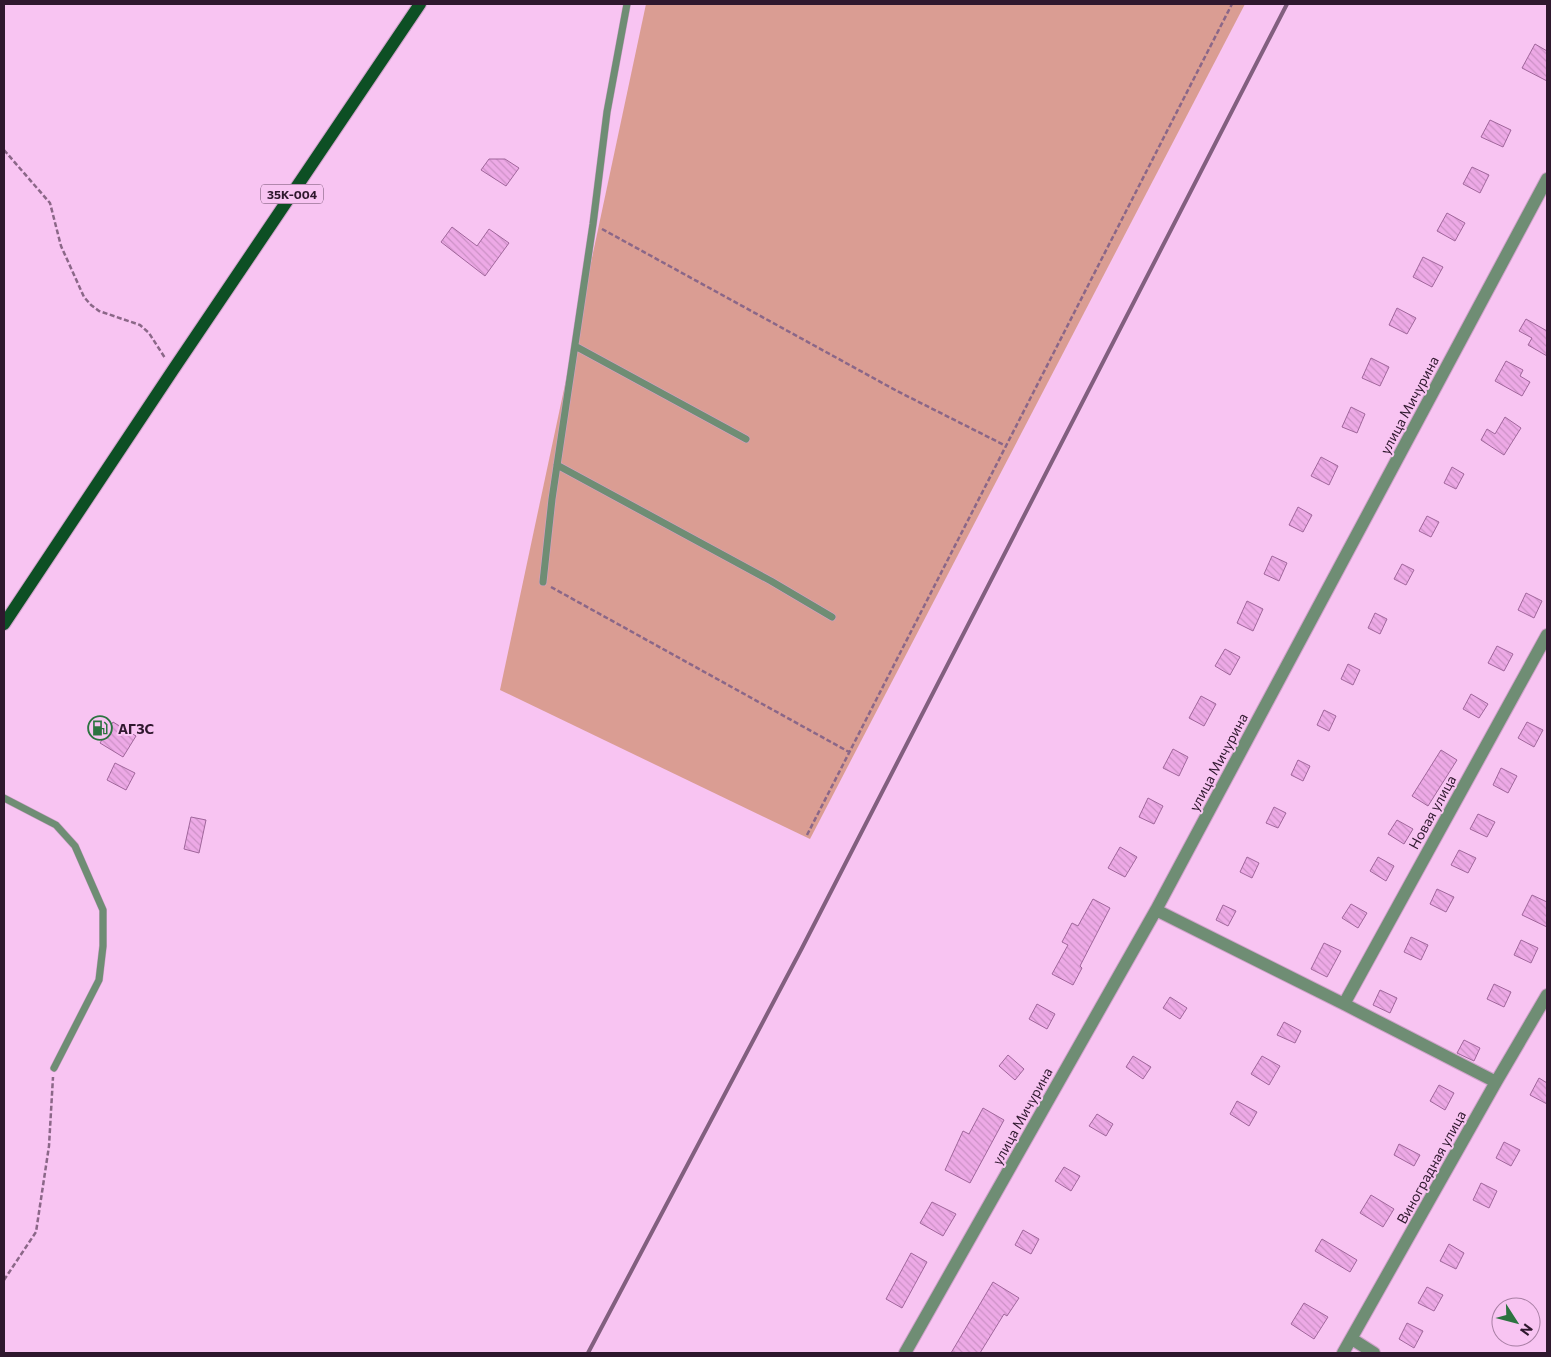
<svg xmlns="http://www.w3.org/2000/svg" width="1551" height="1357" font-family="Commissioner,sans-serif">
<defs>
<pattern id="building-back-hatch" width="6" height="6" patternUnits="userSpaceOnUse" patternTransform="scale(1.25)"><rect width="6" height="6" fill="#eda9e6"/><path d="M-1 5l2 2M0 0l6 6M5-1l2 2" fill="none" stroke="#cc91c6"/></pattern>
</defs>
<rect width="100%" height="100%" fill="#f8c4f2"/>
<path fill="#da9d93" d="M646,4H1245L810,839L500,690Z"/>
<path fill="url(#building-back-hatch)" stroke="#a0669b" d="M1535,44L1547,51V81L1522,68Z
M1490,120L1511,130L1503,147L1481,137Z
M489,159H505L519,168L506,186L481,170Z
M1472,167L1489,175L1480,193L1463,184Z
M1447,213L1465,223L1455,241L1437,231Z
M452,227L477,246L489,229L509,243L485,276L441,242Z
M1423,257L1443,267L1432,287L1413,277Z
M1397,308L1416,318L1407,334L1389,325Z
M1526,319L1547,331V356L1528,345L1532,338L1519,331Z
M1371,358L1389,367L1380,386L1362,378Z
M1506,361L1523,370L1520,376L1530,382L1522,396L1495,381Z
M1351,407L1365,414L1357,433L1342,427Z
M1505,417L1521,428L1504,455L1481,440L1487,429L1495,434Z
M1321,457L1338,466L1329,485L1311,476Z
M1452,467L1464,474L1456,489L1444,483Z
M1298,507L1312,515L1303,532L1289,525Z
M1427,516L1439,522L1431,537L1419,531Z
M1272,556L1287,563L1279,581L1264,574Z
M1402,564L1414,570L1406,585L1394,579Z
M1526,593L1542,601L1534,618L1518,610Z
M1247,601L1263,609L1253,631L1237,623Z
M1375,613L1387,619L1380,634L1368,628Z
M1497,646L1513,654L1504,671L1488,663Z
M1225,649L1240,657L1230,675L1215,666Z
M1348,664L1360,670L1353,685L1341,679Z
M1471,694L1488,704L1479,718L1463,709Z
M1201,696L1216,704L1204,726L1189,718Z
M1324,710L1336,716L1329,731L1317,725Z
M113,722L136,736L123,757L100,743Z
M1527,722L1543,730L1534,747L1518,738Z
M1173,749L1188,757L1179,776L1163,768Z
M1441,750L1457,760L1428,806L1412,796Z
M1298,760L1310,766L1303,781L1291,775Z
M115,763L135,773L126,790L107,780Z
M1501,768L1517,776L1508,793L1493,785Z
M1148,798L1163,806L1154,824L1139,817Z
M1274,807L1286,813L1278,828L1266,823Z
M1478,814L1495,822L1487,837L1470,829Z
M191,817L206,820L199,853L184,849Z
M1397,820L1413,829L1404,844L1388,834Z
M1120,847L1137,857L1125,877L1108,868Z
M1459,850L1476,858L1468,873L1451,865Z
M1247,857L1259,863L1252,878L1240,872Z
M1378,857L1394,866L1386,881L1370,871Z
M1437,889L1454,897L1446,912L1430,904Z
M1532,895L1547,902V927L1522,915Z
M1093,899L1110,908L1080,966L1082,968L1073,985L1052,974L1068,945L1062,942L1072,923L1078,926Z
M1351,904L1367,913L1358,928L1342,918Z
M1223,905L1236,911L1228,926L1216,920Z
M1411,937L1428,945L1421,960L1404,952Z
M1521,940L1538,948L1531,963L1514,955Z
M1324,943L1341,951L1327,977L1311,969Z
M1494,984L1511,992L1504,1007L1487,999Z
M1380,990L1397,998L1390,1013L1373,1005Z
M1170,997L1187,1008L1180,1019L1163,1008Z
M1037,1004L1055,1014L1047,1029L1029,1019Z
M1284,1022L1301,1031L1295,1043L1277,1035Z
M1464,1040L1480,1048L1474,1061L1457,1053Z
M1008,1055L1024,1069L1015,1080L999,1066Z
M1133,1056L1151,1067L1143,1079L1126,1067Z
M1262,1056L1280,1066L1269,1085L1251,1074Z
M1539,1078L1547,1083V1104L1530,1095Z
M1439,1085L1454,1093L1445,1110L1430,1101Z
M1237,1101L1257,1112L1249,1126L1230,1114Z
M983,1108L1004,1120L970,1183L945,1170L963,1131L969,1134Z
M1097,1114L1113,1124L1106,1136L1089,1126Z
M1504,1142L1520,1150L1511,1166L1496,1158Z
M1399,1144L1420,1155L1414,1166L1394,1155Z
M1064,1167L1080,1176L1071,1191L1055,1181Z
M1481,1183L1497,1191L1489,1208L1473,1200Z
M1371,1195L1394,1209L1383,1227L1360,1213Z
M932,1202L956,1214L943,1236L920,1223Z
M1023,1230L1039,1239L1031,1254L1015,1245Z
M1322,1239L1357,1260L1350,1272L1315,1251Z
M1449,1244L1464,1253L1456,1269L1440,1261Z
M911,1253L927,1262L902,1308L886,1299Z
M993,1282L1019,1298L1007,1316L1004,1314L980,1353H951Z
M1427,1287L1443,1295L1434,1311L1418,1303Z
M1304,1303L1328,1317L1314,1339L1291,1324Z
M1407,1323L1423,1331L1414,1348L1399,1339Z"/>
<g fill="none" stroke-linecap="round" stroke-linejoin="round">
<g stroke="#d0a2cb" stroke-width="8">
<path id="service" d="M575,346L746,439
M557,465L771,581L832,617
M543,582L552,499L593,224L607,112L627,4
M4,798L56,825L75,846L103,910V946L99,980L54,1068"/>
</g>
<g stroke="#d0a2cb" stroke-width="14">
<path id="minor" d="M1156,910L1344,1004L1496,1082
M1344,1004L1547,635
M1352,1339L1374,1353
M905,1353L1156,910L1547,179
M1343,1353L1496,1082L1547,995"/>
</g>
<g stroke="#d0a2cb" stroke-width="14">
<path id="primary" d="M4,624L173,370L420,4"/>
</g>
<path stroke="#8b6788" stroke-width="2.5" stroke-dasharray="5 2.5" stroke-linecap="butt" d="M4,150L50,203L61,246L84,297L91,305L99,311L140,325L149,333L165,358
M602,229L897,391L1006,446
M551,587L849,752
M807,835L1232,4
M4,1280L36,1232L49,1146L53,1077"/>
<use href="#service" stroke="#6f8d74" stroke-width="7"/>
<use href="#minor" stroke="#6f8d74" stroke-width="12"/>
<use href="#primary" stroke="#0d4f24" stroke-width="12"/>
<path stroke="#825f7f" stroke-width="4" d="M588,1353L802,948L1287,4"/>
</g>
<defs>
<g id="fuel-ring" transform="scale(1.25)"><circle r="9.5" fill="#f8c4f2" stroke="#2c7340" stroke-width="1.5"/><path d="M-5.5-6h7V0h2V4h1.3V-2.5L3-4.5l.8-.8L6-3V5H2.5V1h-1V6h-7ZM-4.2-4.7v3.2H.2V-4.7Z" fill="#2c7340"/></g>
</defs>
<g fill-rule="evenodd">
<use href="#fuel-ring" x="100" y="728"/>
</g>
<g text-anchor="middle" dominant-baseline="central" stroke-width="4" stroke-linejoin="round" paint-order="stroke">
<rect fill="#f8c4f2" stroke="#6b4c69" stroke-width="1" x="261" y="184.5" width="62" height="19" rx="4"/>
<g font-size="12" font-weight="bold" fill="#2f182e">
<text x="292" y="194">35К-004</text>
</g>
<g font-size="14" fill="#2f182e" stroke="#f8c4f2">
<text transform="translate(1409 405) rotate(-62)">улица Мичурина</text>
<text transform="translate(1218 762) rotate(-62)">улица Мичурина</text>
<text transform="translate(1432 812) rotate(-61)">Новая улица</text>
<text transform="translate(1022 1116) rotate(-61)">улица Мичурина</text>
<text transform="translate(1431 1167) rotate(-61)">Виноградная улица</text>
</g>
<g font-size="14" font-weight="bold" fill="#2f182e" stroke="#f8c4f2" text-anchor="start">
<text x="118" y="728">АГЗС</text>
</g>
</g>
<rect width="1551" height="1357" fill="none" stroke="#2f182e" stroke-width="10"/>
<g transform="translate(1516 1322) rotate(126)"><circle r="24" fill="#f8c4f2" stroke="#a87fa4"/>
<path d="M0-4L9 19L0 12L-9 19Z" fill="#2c7340"/>
<text y="-8" font-size="14" font-weight="bold" text-anchor="middle" fill="#2f182e">N</text>
</g>
</svg>
